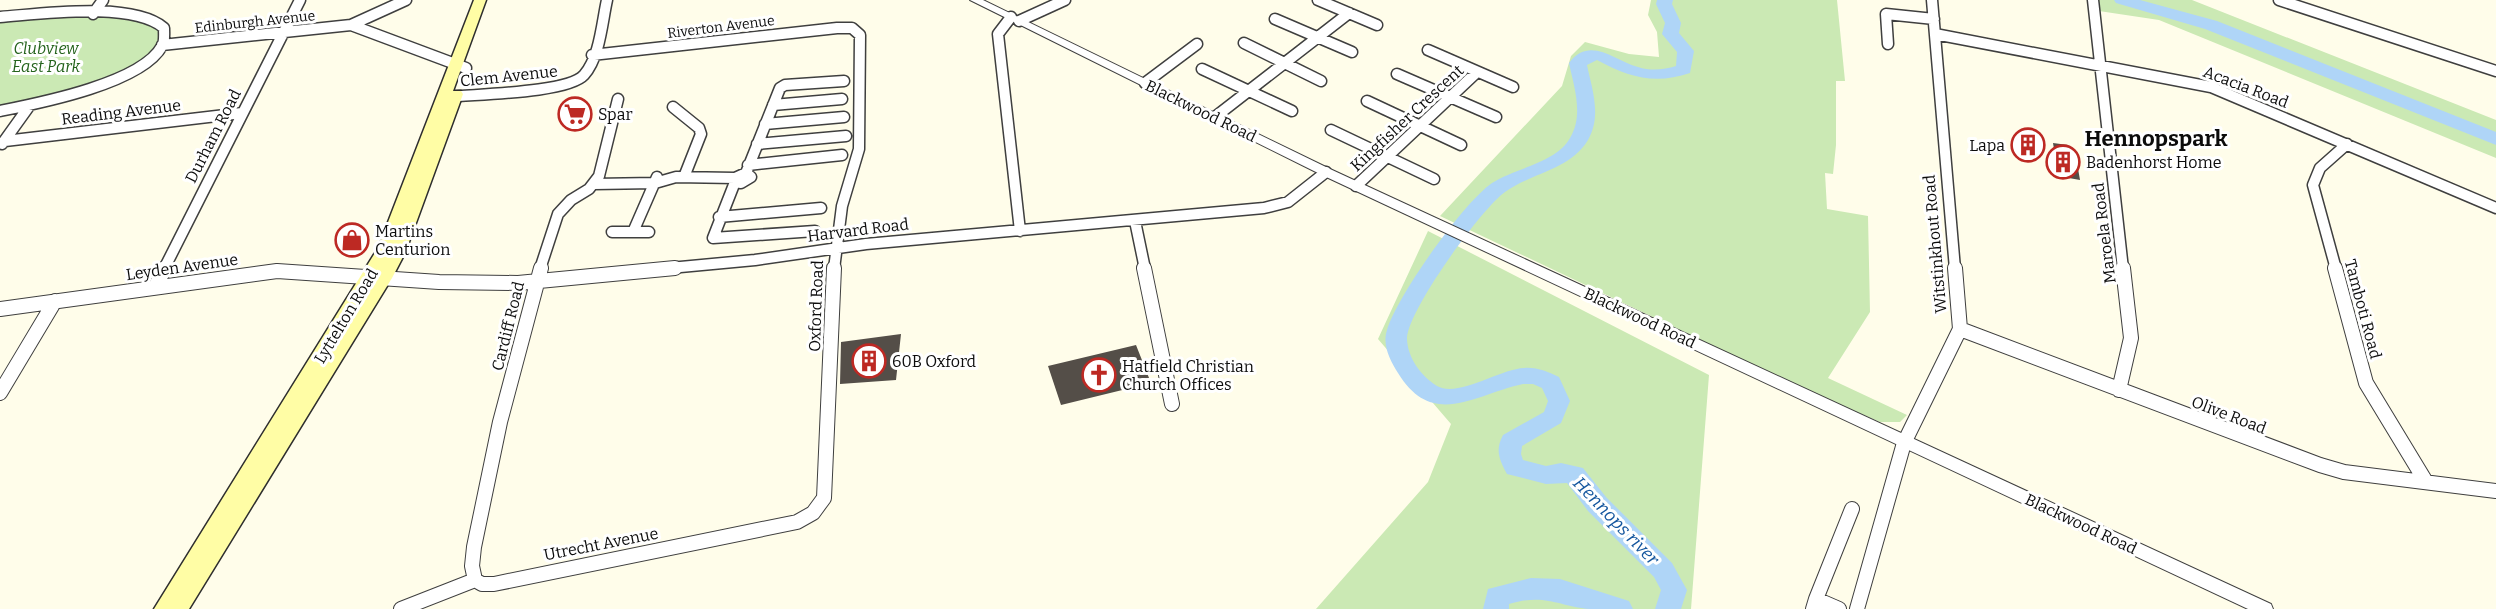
<svg xmlns="http://www.w3.org/2000/svg" width="2496" height="609" font-family="Bitter,serif">
<rect width="100%" height="100%" fill="#fffdea"/>
<path fill="#cbe9b4" d="M1651,0H1837L1845,81H1836V145L1833,174L1825,173L1827,209L1868,216L1870,312L1828,378L1907,415L1900,422H1880L1815,394L1440,216L1562,86L1571,56L1585,42L1629,54L1659,57L1657,32L1648,15Z
M2098,0H2192L2496,120V158L2159,20L2099,11Z
M55,16L131,17L157,27C174,77 33,100 0,109V20Z
M1428,231L1709,375L1691,609H1316L1428,482L1451,424L1378,339Z"/>
<g fill="none" stroke-linecap="round" stroke-linejoin="round">
<path fill="#afd5f7" fill-rule="evenodd" d="M1657,0H1673L1672,4L1681,23L1679,33L1694,51L1690,73C1655,85 1628,77 1597,60L1587,65C1592,89 1602,116 1588,140C1570,170 1531,173 1505,192C1481,209 1408,310 1407,338C1407,357 1421,376 1437,386C1458,398 1500,369 1524,368C1537,367 1548,372 1559,377L1570,401L1561,423L1522,446L1521,454L1523,460L1546,466L1561,463L1583,468L1606,497L1672,563L1687,590L1681,609H1655L1661,590L1654,577L1588,511L1567,483L1546,484L1507,474C1499,459 1495,450 1503,435L1544,412L1548,401L1542,388L1533,384H1523C1475,394 1433,430 1398,373C1390,360 1382,345 1387,330C1397,296 1463,203 1492,183C1515,168 1556,163 1570,138C1584,115 1574,87 1569,63C1590,35 1615,61 1638,67C1650,71 1664,70 1676,66L1677,52L1662,34L1665,23L1656,4Z
M2114,0H2140L2217,21L2496,132V145L2205,29L2116,3Z
M1531,578L1560,579L1629,601L1633,609C1619,609 1604,609 1590,609C1557,606 1546,593 1509,604V609H1483L1488,589Z"/>
</g>
<path fill="#544e48" d="M2053,143L2068,145L2070,153L2076,157L2080,180L2052,175L2048,153L2055,155Z
M901,334L896,380L840,384L841,342Z
M1136,345L1151,383L1061,405L1048,366Z"/>
<g fill="none" stroke-linecap="round" stroke-linejoin="round">
<g stroke="#3f3f3f" stroke-width="13">
<path id="minor-far1" d="M1318,0L1377,25
M1932,0L1955,269
M2093,0L2123,269
M2279,0L2496,71
M93,14L103,0
M0,17C41,14 132,1 164,28C164,34 165,42 162,46C142,83 40,103 0,111
M1011,17L998,34L1020,231
M1275,19L1352,52
M1019,21L1065,0
M351,25L466,68
M1935,34L2211,87L2496,208
M1244,43L1321,81
M1888,44L1886,14L1934,19
M162,45L351,25L406,0
M1428,50L1513,87
M592,55L837,28H852L860,35L859,149L842,206L834,269
M1202,69L1292,111
M1397,74L1496,117
M1145,83L1197,44
M449,97C476,94 568,93 584,75C600,57 602,22 607,0
M1367,101L1461,145
M773,105L842,99
M673,107L699,128L701,134L684,177
M1215,117L1349,13
M765,124L844,117
M1331,130L1434,179
M5,141L242,113
M2,144L30,105
M757,144L846,136
M748,165L842,155
M746,173L780,88L785,85L844,81
M746,173L751,177L741,183L735,182V178Z
M735,182L713,238L815,231
M594,184L655,183L676,177L735,178
M1356,186L1477,72
M719,217L821,208
M1135,221L1145,269
M612,232H633L657,177
M633,232H649
M164,269L300,0
M540,269L558,214L571,200L589,189L599,176L618,99
M659,269L755,260L866,244L1264,208L1288,202L1326,172
M2336,269L2313,185L2320,168L2347,144"/>
</g>
<g stroke="#3f3f3f" stroke-width="16">
<path id="minor" d="M1144,268L1172,404
M2335,268L2366,383L2426,482
M155,287L165,268
M0,309L277,271L439,282L518,283L675,268
M1960,329L2320,465L2344,472L2496,491
M2119,390L2131,338L2123,268
M0,393L55,301
M475,580L472,566L474,547L500,422L541,268
M1816,599L1852,509
M401,609L475,580L482,584H494L797,522L813,513L824,498L834,268
M1813,609L1816,599L1839,609
M1857,609L1904,443L1960,329L1955,268"/>
</g>
<g stroke="#3f3f3f" stroke-width="2">
<path id="tertiary" d="M970,0H983L1330,169L2271,604L2273,609H2248L1322,175Z"/>
</g>
<g stroke="#2e2e2e" stroke-width="3">
<path id="secondary" d="M474,0H486L453,91H461L463,94L405,253L392,278L189,609H154L378,248Z"/>
</g>
<use href="#minor-far1" stroke="#fff" stroke-width="10"/>
<use href="#minor" stroke="#fff" stroke-width="14"/>
<use href="#tertiary" fill="#fff" fill-rule="evenodd"/>
<use href="#secondary" fill="#fffda5" fill-rule="evenodd"/>
</g>
<defs>
<g id="supermarket-ring" transform="scale(1.725)"><circle r="9.5" fill="#fff" stroke="#bd2923" stroke-width="1.5"/><path d="M-6-5.5h2.5l.6 2H6L4.5 2H-2.5L-4.4-4H-6ZM-1.5 3.2a1.3 1.3 0 1 0 .1 0ZM3 3.2a1.3 1.3 0 1 0 .1 0Z" fill="#bd2923"/></g>
<g id="building-ring" transform="scale(1.725)"><circle r="9.5" fill="#fff" stroke="#bd2923" stroke-width="1.5"/><path d="M-4-6H4V6H1V3H-1V6H-4ZM-2.5-4.3h1.7v1.8h-1.7ZM.8-4.3h1.7v1.8H.8ZM-2.5-1h1.7V.8h-1.7ZM.8-1h1.7V.8H.8Z" fill="#bd2923"/></g>
<g id="shop-ring" transform="scale(1.725)"><circle r="9.5" fill="#fff" stroke="#bd2923" stroke-width="1.5"/><path d="M-5-2.5h2.3a2.7 3.5 0 0 1 5.4 0H5L5.5 6h-11ZM-1.5-2.5h3a1.5 2.3 0 0 0-3 0Z" fill="#bd2923"/></g>
<g id="church-ring" transform="scale(1.725)"><circle r="9.5" fill="#fff" stroke="#bd2923" stroke-width="1.5"/><path d="M-1.2-6h2.4v3.5h3.3v2.4h-3.3V6h-2.4V-.1h-3.3v-2.4h3.3Z" fill="#bd2923"/></g>
</defs>
<g fill-rule="evenodd">
<use href="#supermarket-ring" x="575" y="114"/>
<use href="#building-ring" x="2028" y="145"/>
<use href="#building-ring" x="2063" y="162"/>
<use href="#shop-ring" x="352" y="240"/>
<use href="#building-ring" x="869" y="361"/>
<use href="#church-ring" x="1099" y="375"/>
</g>
<g text-anchor="middle" dominant-baseline="central" stroke-width="6" stroke-linejoin="round" paint-order="stroke">
<g font-size="14" fill="#0c0c0c" stroke="#fff">
<text transform="translate(255 22) rotate(-6)">Edinburgh Avenue</text>
<text transform="translate(721 27) rotate(-7)">Riverton Avenue</text>
</g>
<g font-size="16" font-style="italic" fill="#24631c" stroke="#fff">
<text x="46" y="48">Clubview<tspan x="46" dy="18">East Park</tspan></text>
</g>
<g font-size="16" fill="#0c0c0c" stroke="#fff">
<text transform="translate(509 76) rotate(-6)">Clem Avenue</text>
<text transform="translate(2246 87) rotate(21)">Acacia Road</text>
<text transform="translate(1201 111) rotate(26)">Blackwood Road</text>
<text transform="translate(121 112) rotate(-7)">Reading Avenue</text>
<text transform="translate(1407 118) rotate(-43)">Kingfisher Crescent</text>
<text transform="translate(213 136) rotate(-63)">Durham Road</text>
<text transform="translate(858 230) rotate(-7)">Harvard Road</text>
<text transform="translate(2104 233) rotate(-97)">Maroela Road</text>
<text transform="translate(1935 244) rotate(-95)">Witstinkhout Road</text>
<text transform="translate(182 267) rotate(-8)">Leyden Avenue</text>
<text transform="translate(816 306) rotate(-88)">Oxford Road</text>
<text transform="translate(2363 309) rotate(75)">Tamboti Road</text>
<text transform="translate(346 316) rotate(-59)">Lyttelton Road</text>
<text transform="translate(1640 318) rotate(25)">Blackwood Road</text>
<text transform="translate(508 326) rotate(-76)">Cardiff Road</text>
<text transform="translate(2229 415) rotate(21)">Olive Road</text>
<text transform="translate(2081 524) rotate(25)">Blackwood Road</text>
<text transform="translate(601 544) rotate(-11)">Utrecht Avenue</text>
</g>
<g font-size="16" fill="#0c0c0c" stroke="#fff" text-anchor="start">
<text x="598" y="114">Spar</text>
<text x="2005" y="145" text-anchor="end">Lapa</text>
<text x="2086" y="162">Badenhorst Home</text>
<text x="375" y="231">Martins<tspan x="375" dy="18">Centurion</tspan></text>
<text x="892" y="361">60B Oxford</text>
<text x="1122" y="366">Hatfield Christian<tspan x="1122" dy="18">Church Offices</tspan></text>
</g>
<g font-size="18" font-style="italic" fill="#14569e" stroke="#fff">
<text transform="translate(1616 521) rotate(46)">Hennops river</text>
</g>
<g font-size="22" font-weight="bold" fill="#0c0c0c" stroke="#fff">
<text x="2156" y="138">Hennopspark</text>
</g>
</g>
</svg>
